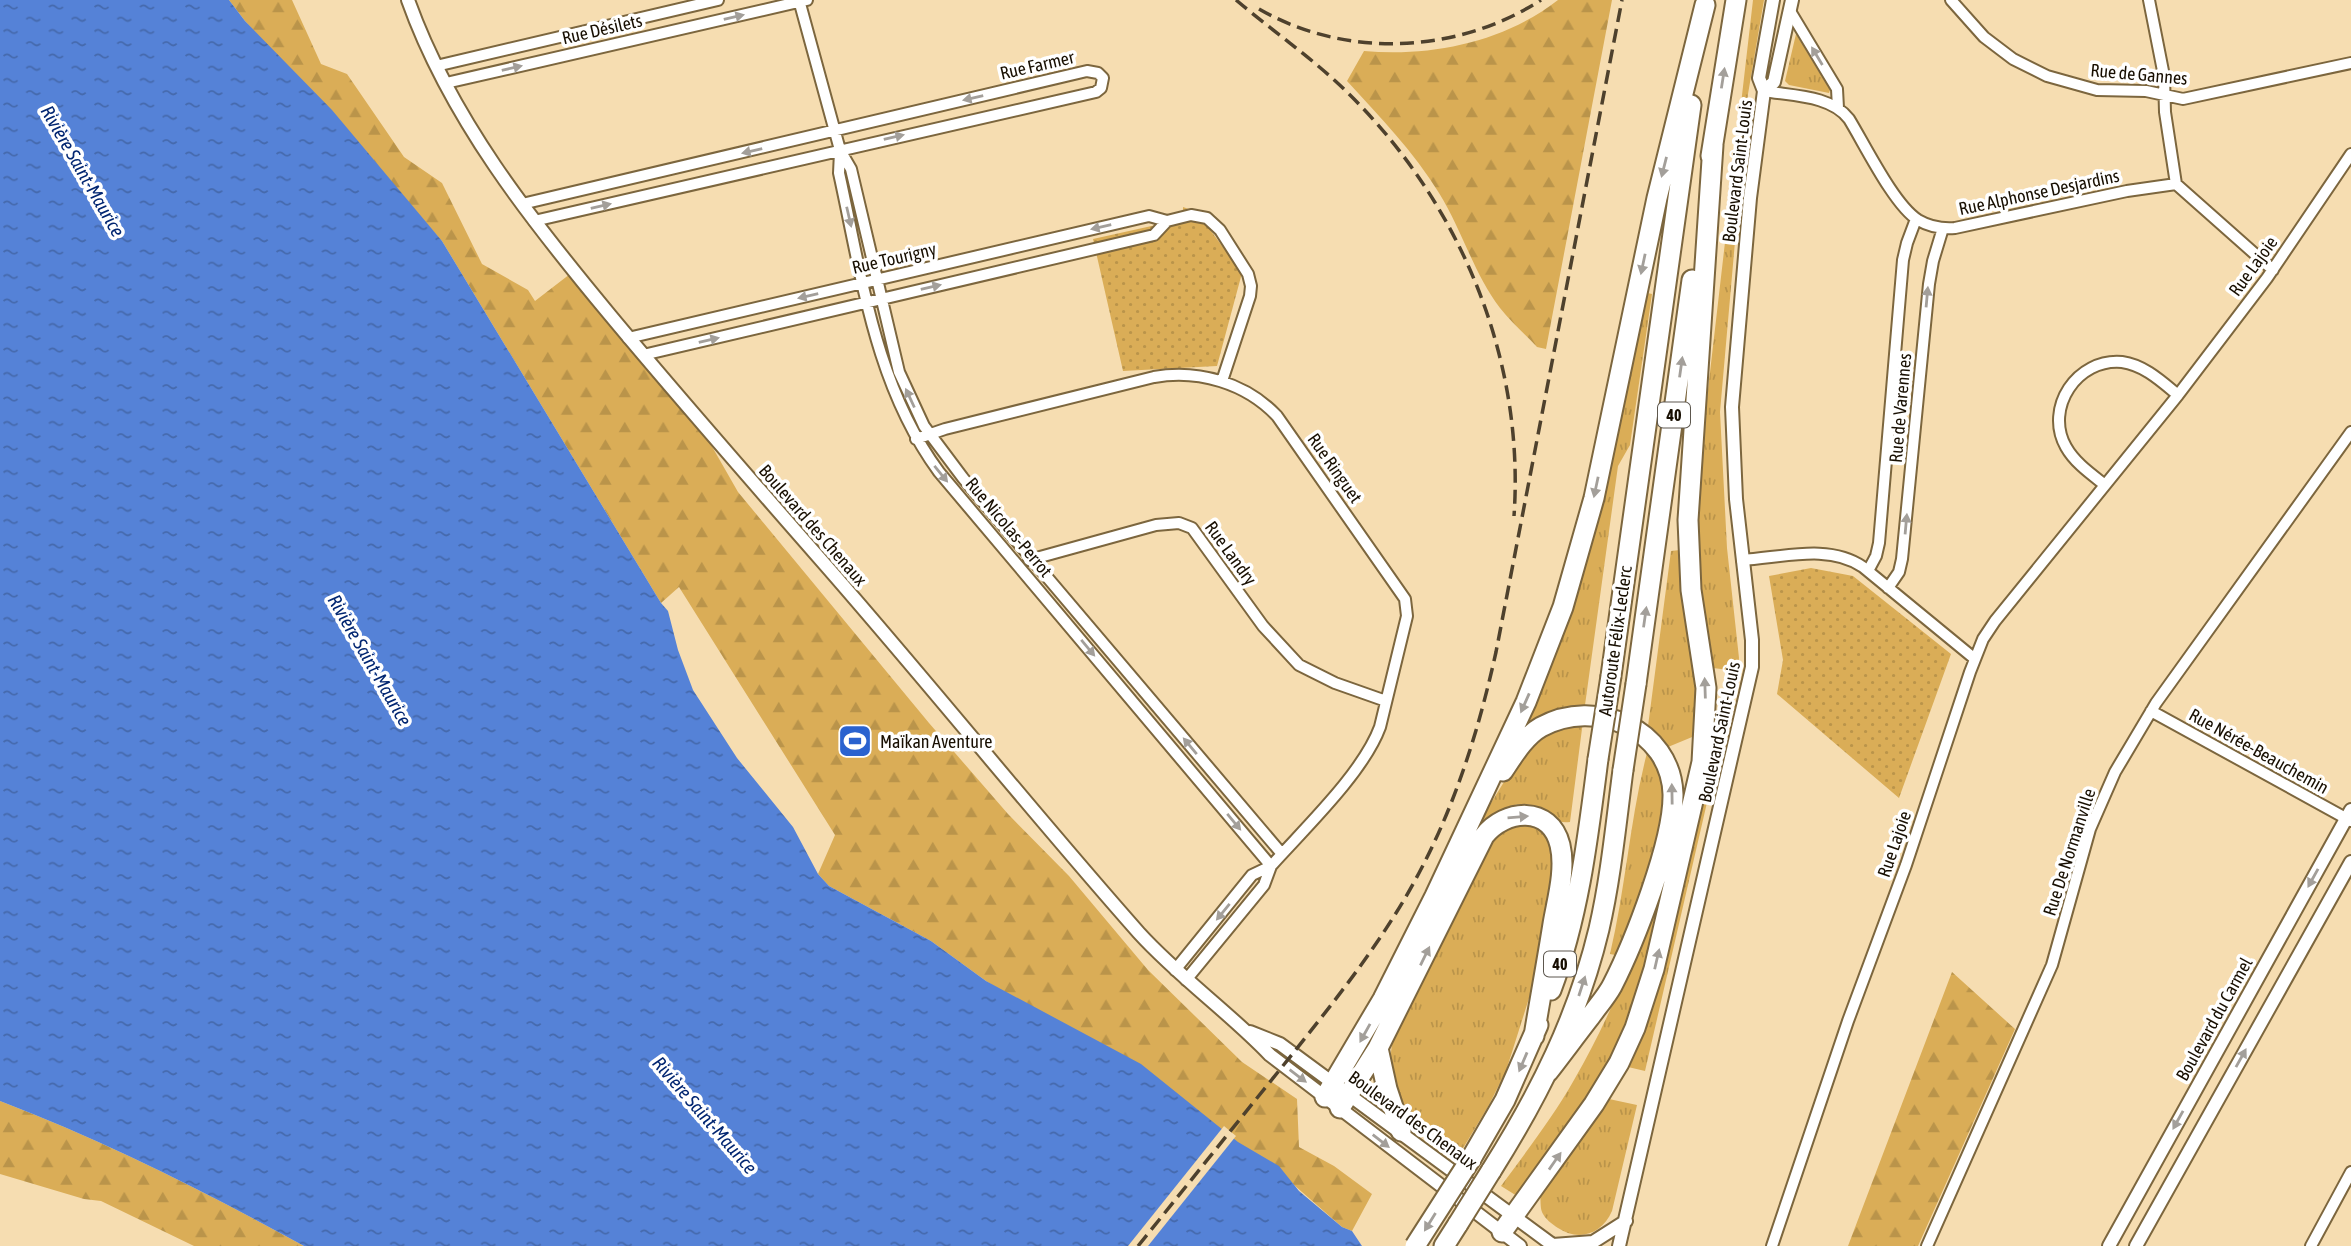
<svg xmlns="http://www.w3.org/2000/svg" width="2351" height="1246" font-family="'Asap Condensed',sans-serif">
<defs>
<pattern id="grass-tufts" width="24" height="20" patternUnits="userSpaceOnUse" patternTransform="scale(1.75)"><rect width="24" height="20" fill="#daad57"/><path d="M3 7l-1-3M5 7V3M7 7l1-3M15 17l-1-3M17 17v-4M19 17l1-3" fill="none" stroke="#ba944a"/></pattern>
<pattern id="forest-firs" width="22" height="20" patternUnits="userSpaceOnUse" patternTransform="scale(1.75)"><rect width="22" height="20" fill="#daad57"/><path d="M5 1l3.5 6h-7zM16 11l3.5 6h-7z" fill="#ba944a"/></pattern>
<pattern id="park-dots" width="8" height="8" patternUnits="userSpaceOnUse" patternTransform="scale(1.75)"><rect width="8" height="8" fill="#daad57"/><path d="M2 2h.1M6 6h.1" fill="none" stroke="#ba944a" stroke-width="1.8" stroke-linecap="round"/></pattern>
<pattern id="water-ripples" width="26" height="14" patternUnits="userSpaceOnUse" patternTransform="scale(1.75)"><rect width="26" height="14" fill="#5582d7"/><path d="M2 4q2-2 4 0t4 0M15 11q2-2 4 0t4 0" fill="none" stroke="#4569ac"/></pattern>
</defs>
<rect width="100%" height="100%" fill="#f6ddb1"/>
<path fill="url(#grass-tufts)" d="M1753,0H1764L1748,94L1720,412L1727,548L1739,658L1737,671L1713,668L1698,585L1694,540L1701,450Z
M1796,34L1830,90L1829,93L1789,85L1785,81Z
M1643,292L1652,294L1630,445L1618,466L1585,705C1563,708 1545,710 1527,725L1523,720Z
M1680,550L1697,670V735L1668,747L1648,726L1671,551Z
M1727,716L1645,1071L1628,1067C1659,999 1674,928 1691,856C1701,810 1713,765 1716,719Z
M1583,721L1570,822C1556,824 1553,816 1541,809C1516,795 1490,813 1475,833L1486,811L1512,769L1544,733Z
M1648,749C1657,762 1666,778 1667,794C1667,802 1663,812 1661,820C1652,866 1635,910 1618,953L1615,955L1610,954C1626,887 1630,816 1648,749Z
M1523,821L1544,831L1555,858L1531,992L1506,1071L1489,1105L1459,1155L1425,1129L1407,1109L1404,1110C1395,1082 1386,1065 1394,1035L1496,832Z
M1674,853L1644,983L1609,1066L1517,1196L1501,1186C1526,1152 1553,1117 1574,1080C1616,1007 1644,931 1674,853Z
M1609,1099L1637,1105L1612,1211C1602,1234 1579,1242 1558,1228C1552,1224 1545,1219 1542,1212C1540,1207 1541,1200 1540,1196Z"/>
<path fill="url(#forest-firs)" d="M229,0H292L321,64L347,74L404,157L442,183L482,264L528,290L535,301L570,274L682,394L738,492L929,723L1008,814L1069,876L1148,970L1242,1062L1297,1099L1299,1147L1334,1166L1372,1194L1352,1231L1342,1227L1286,1178L986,981L931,941L829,886L818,874L835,835L679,587L661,603L442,241L245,21Z
M1558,0H1612L1546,349L1537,347C1525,334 1511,322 1500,308C1474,274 1462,230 1439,193C1414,152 1380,117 1347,81L1364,51C1432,57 1504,42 1558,0Z
M1952,972L2015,1029L1918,1246H1848Z
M0,1101C105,1141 206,1192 304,1246H194L101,1201L84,1199L0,1174Z"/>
<path fill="url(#park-dots)" d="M1183,207L1197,212L1242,273L1217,366L1123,371L1093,239L1183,219Z
M1811,568L1853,576L1951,654L1899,798L1777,694L1783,660L1769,576Z"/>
<path fill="url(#water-ripples)" d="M0,0H229L245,21L332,110L442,241L661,603L668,611L678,650L693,690L737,758L793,827L818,874L829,886L931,941L986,981L1141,1064L1238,1142L1279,1166L1299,1191L1342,1227L1352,1231L1362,1246H304C206,1192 105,1141 0,1101Z"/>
<path fill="#f6ddb1" d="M1224,1126L1236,1136L1148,1246H1128Z"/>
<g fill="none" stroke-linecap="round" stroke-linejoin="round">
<g stroke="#7c663e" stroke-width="14">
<path id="minor" d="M799,0L840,150L851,169L899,372L924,426L963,478L1282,854
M1951,0L1984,37L2013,59L2047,76L2097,90L2146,91L2183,99L2351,63
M2149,0L2164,76L2165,112L2176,184
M1790,11L1837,89L1838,108
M436,66L718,0
M446,83L807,0
M1764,91C1792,96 1831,95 1849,119C1865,145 1894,205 1918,220C1930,227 1942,229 1955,228L2127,191L2176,184L2273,270
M840,152L839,173C862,277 875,385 939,472L1271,866
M522,204L1087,71L1098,73L1103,78L1101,88L1096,92L534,221
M628,338L1149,216L1167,221L1191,215L1207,218L1220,230L1248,274L1251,286L1250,296L1222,381
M643,355L1154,235L1167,221
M916,439L945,429L1154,377C1198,369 1246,383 1277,416L1405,599L1407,616L1380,727C1363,773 1305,828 1271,866L1264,885L1186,980
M2105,485C2091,474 2075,463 2066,447C2044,408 2077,358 2122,362C2144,365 2161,381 2178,395
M1029,560L1156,525L1179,523L1192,528L1263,626L1299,665L1335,683L1386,701
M1742,560C1780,558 1829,543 1863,567L1975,659
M1868,571L1876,556L1879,543L1903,260L1907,243L1916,219
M1888,588L1899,572L1902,559L1929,284L1933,261L1943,228
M2151,711L2351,821
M1175,970L1252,875L1271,866
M1772,1246L1848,1021L1906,865L1970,672L1983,639L1995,621L2178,395L2267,278L2351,154
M1927,1246L2052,965L2090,829L2115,772L2156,703L2351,432
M2311,1246L2351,1172"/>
</g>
<g stroke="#7c663e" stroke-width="16">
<path id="tertiary" d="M408,0C450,118 531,220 610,315C679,398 750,479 821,560C929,683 1031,811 1139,933C1180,978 1229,1012 1270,1055L1520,1246
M1764,91L1774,82L1792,0
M1250,1032L1280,1044L1554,1246
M1553,1245L1593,1242L1626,1221
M1619,1246L1752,667V640L1736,499L1732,407L1750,198L1764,91L1759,78L1773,0
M2109,1246L2351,810
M2136,1246L2351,862"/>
</g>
<g stroke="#7c663e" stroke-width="23">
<path id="motorway" d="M1711,156L1736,0
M1611,676L1691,105
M1636,684L1692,280
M1503,771C1513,756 1525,736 1541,727C1595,697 1671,729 1673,794C1674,841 1634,943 1612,986C1606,997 1597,1007 1590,1017C1576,1035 1562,1054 1548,1072
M1551,990C1579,915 1588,837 1598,759
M1378,1048L1387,1089L1401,1131
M1325,1097L1383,999L1435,896L1526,702L1563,607L1594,498L1657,198L1705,5
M1340,1108L1378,1048L1484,836C1505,809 1550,805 1560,845C1566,870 1557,900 1553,924C1547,962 1540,999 1534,1036
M1472,1157L1505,1100L1538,1025
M1491,1171C1539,1095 1578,1017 1599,929C1611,877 1616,823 1623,770
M1502,1232L1594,1104L1619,1063L1635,1028L1654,969L1702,762L1706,688L1691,590L1688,520L1713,145
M1444,1246L1458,1224"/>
</g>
<use href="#minor" stroke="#fff" stroke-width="10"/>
<use href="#tertiary" stroke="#fff" stroke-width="12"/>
<use href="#motorway" stroke="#fff" stroke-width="19"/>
<path stroke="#4e412d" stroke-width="3.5" stroke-dasharray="14 7" stroke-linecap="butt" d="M1236,0C1274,32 1315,60 1350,95C1461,205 1525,360 1514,516
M1259,9C1346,59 1457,54 1541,0
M1138,1246C1185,1188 1231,1130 1278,1072C1329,1008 1381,945 1419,873C1456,803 1479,729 1496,652L1622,0"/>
<g stroke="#7c663e" stroke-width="23" stroke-linecap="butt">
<path id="motorway-bridge" d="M1598,759L1611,676
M1623,770L1636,684
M1458,1224L1491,1171
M1415,1246L1472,1157"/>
</g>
<use href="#motorway-bridge" stroke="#fff" stroke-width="19"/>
</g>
<defs><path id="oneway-solid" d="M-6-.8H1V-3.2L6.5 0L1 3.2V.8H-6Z" transform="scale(1.75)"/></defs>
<g fill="#a39f9a">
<use href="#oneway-solid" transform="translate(734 17) rotate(-13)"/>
<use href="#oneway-solid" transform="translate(1817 56) rotate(-121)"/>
<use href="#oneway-solid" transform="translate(512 68) rotate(-13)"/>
<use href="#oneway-solid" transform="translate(1723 78) rotate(-81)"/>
<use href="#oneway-solid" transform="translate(973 98) rotate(167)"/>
<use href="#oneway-solid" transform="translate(894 137) rotate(-13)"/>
<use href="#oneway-solid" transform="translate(752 151) rotate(167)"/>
<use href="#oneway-solid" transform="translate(1664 167) rotate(104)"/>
<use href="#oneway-solid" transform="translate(601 206) rotate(-13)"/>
<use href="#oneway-solid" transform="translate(849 217) rotate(77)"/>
<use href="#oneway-solid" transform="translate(1101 227) rotate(167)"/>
<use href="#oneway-solid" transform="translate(1643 264) rotate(102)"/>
<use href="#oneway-solid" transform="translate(931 287) rotate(-13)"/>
<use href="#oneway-solid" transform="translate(808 296) rotate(167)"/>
<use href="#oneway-solid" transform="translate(1927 297) rotate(-85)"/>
<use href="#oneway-solid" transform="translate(709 340) rotate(-13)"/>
<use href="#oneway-solid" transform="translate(1681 367) rotate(-82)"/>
<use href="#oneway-solid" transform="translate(910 398) rotate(-115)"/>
<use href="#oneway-solid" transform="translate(941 474) rotate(51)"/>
<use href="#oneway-solid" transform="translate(1596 487) rotate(102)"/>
<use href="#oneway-solid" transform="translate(1906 524) rotate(-85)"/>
<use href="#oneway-solid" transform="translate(1645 617) rotate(-82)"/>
<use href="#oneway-solid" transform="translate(1088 648) rotate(50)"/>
<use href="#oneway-solid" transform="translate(1705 688) rotate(-92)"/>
<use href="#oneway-solid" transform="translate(1525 703) rotate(114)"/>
<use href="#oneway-solid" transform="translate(1190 746) rotate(-130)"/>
<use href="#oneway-solid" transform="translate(1672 794) rotate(-91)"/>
<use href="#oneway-solid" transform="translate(1518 817) rotate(-5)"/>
<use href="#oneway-solid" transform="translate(1234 822) rotate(50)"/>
<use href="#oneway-solid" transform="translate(2313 878) rotate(119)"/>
<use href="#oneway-solid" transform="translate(1223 912) rotate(129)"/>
<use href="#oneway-solid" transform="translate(1425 956) rotate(-64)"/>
<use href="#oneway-solid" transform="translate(1657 959) rotate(-77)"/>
<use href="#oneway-solid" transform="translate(1582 986) rotate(-72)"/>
<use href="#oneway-solid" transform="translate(1365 1033) rotate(119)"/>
<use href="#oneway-solid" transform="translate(2241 1058) rotate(-61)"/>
<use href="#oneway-solid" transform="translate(1523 1062) rotate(113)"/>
<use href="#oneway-solid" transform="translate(1298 1076) rotate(37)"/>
<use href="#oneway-solid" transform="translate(2178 1120) rotate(119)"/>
<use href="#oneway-solid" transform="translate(1381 1141) rotate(38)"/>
<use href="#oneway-solid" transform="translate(1555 1161) rotate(-55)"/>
<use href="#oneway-solid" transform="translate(1430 1222) rotate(122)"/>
</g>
<defs>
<g id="stadium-square" transform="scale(1.75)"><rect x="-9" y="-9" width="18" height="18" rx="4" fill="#2a62cf" stroke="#fff"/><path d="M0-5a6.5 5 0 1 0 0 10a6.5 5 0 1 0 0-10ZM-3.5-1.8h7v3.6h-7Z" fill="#fff"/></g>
</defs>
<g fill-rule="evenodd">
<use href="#stadium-square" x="855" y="741"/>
</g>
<g text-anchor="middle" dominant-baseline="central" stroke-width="7" stroke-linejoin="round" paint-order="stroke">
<g fill="#fff" stroke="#5d574e" stroke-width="2">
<rect x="1658" y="402.5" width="32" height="25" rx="5"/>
<rect x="1544" y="951.5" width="32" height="25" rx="5"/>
</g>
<g font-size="16" font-weight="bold" fill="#180f02">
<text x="1674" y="415">40</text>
<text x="1560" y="964">40</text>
</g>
<g font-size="18" fill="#180f02" stroke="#fff">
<text transform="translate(602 29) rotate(-13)">Rue Désilets</text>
<text transform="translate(1037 65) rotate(-13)">Rue Farmer</text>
<text transform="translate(2139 74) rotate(5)">Rue de Gannes</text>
<text transform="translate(1737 171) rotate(-83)">Boulevard Saint-Louis</text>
<text transform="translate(2039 192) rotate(-12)">Rue Alphonse Desjardins</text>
<text transform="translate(894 258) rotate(-13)">Rue Tourigny</text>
<text transform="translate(2253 266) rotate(-54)">Rue Lajoie</text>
<text transform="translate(1900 408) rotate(-85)">Rue de Varennes</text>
<text transform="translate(1335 468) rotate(55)">Rue Ringuet</text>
<text transform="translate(813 525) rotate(49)">Boulevard des Chenaux</text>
<text transform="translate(1009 527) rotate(50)">Rue Nicolas-Perrot</text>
<text transform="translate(1231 553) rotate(54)">Rue Landry</text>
<text transform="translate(1615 641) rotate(-82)">Autoroute Félix-Leclerc</text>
<text transform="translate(1719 732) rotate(-78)">Boulevard Saint-Louis</text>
<text transform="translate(2259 751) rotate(29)">Rue Nérée-Beauchemin</text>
<text transform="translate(1894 844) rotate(-71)">Rue Lajoie</text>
<text transform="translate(2069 852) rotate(-72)">Rue De Normanville</text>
<text transform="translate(2214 1019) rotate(-61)">Boulevard du Carmel</text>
<text transform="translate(1413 1120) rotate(36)">Boulevard des Chenaux</text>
</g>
<g font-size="18" fill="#180f02" stroke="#fff" text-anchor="start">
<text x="880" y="741">Maïkan Aventure</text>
</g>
<g font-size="19" font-style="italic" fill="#022671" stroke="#fff">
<text transform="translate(83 171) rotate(60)">Rivière Saint-Maurice</text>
<text transform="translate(370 660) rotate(60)">Rivière Saint-Maurice</text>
<text transform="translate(705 1115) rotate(49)">Rivière Saint-Maurice</text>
</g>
</g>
</svg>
